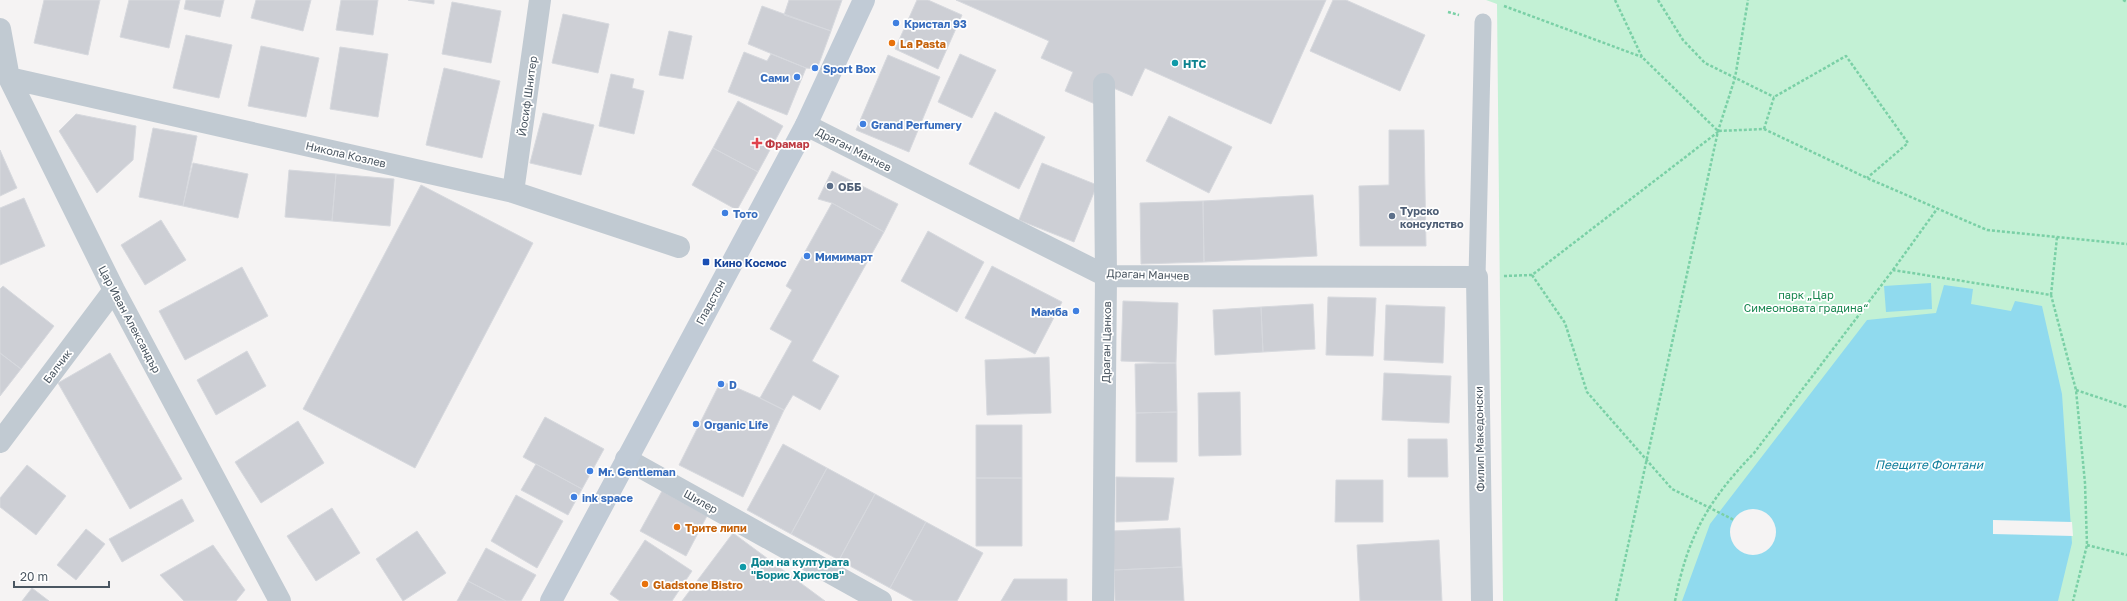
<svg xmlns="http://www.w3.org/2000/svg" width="2127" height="601" font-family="'Golos Text',sans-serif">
<rect width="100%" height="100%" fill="#f5f3f3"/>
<path fill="#c3f1d5" d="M1486,0H2127V601H1503L1497,4Z"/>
<path fill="#90daee" d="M1931,283L1932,309L1886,312L1884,286Z
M1944,285L1973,289L1971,304L2011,311L2015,301L2042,306L2062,394L2072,543L2058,601H1682L1710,524L1867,320L1936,313Z"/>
<path fill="#f5f3f3" d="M1730 532a23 23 0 1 1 46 0a23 23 0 1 1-46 0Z
M1993,520L2072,522L2073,536L1993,534Z"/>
<path fill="#cdcfd5" stroke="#d7d9de" d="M44,0H100L88,55L34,43Z
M129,0H180L169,48L120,37Z
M186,0H224L220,17L184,9Z
M256,0H311L303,31L251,18Z
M341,0H378L373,35L336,30Z
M408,0H434V4Z
M789,0H842L831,31L784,15Z
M917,0H928L962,15L938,69L895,49Z
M956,0H1326L1271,124L1145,68L1132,96L1104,84L1095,104L1065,91L1073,72L1041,58L1049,41Z
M1333,0H1346L1425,35L1400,91L1310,51Z
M452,2L501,11L491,63L442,54Z
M762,6L831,31L817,69L806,68L748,44Z
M563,14L609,24L598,73L552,63Z
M669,31L692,36L683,79L659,75Z
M186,35L232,45L219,98L173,88Z
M261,46L319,58L306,117L248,106Z
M340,47L388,54L378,117L330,109Z
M744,52L767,61L771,54L806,68L787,115L728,92Z
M960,54L996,70L972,118L938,102Z
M888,55L940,77L909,152L856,130Z
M444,68L500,81L482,158L426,145Z
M611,74L634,79L632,88L644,91L634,134L599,126Z
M738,101L783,126L758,172L713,148Z
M995,112L1045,137L1019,189L969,164Z
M543,113L594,125L581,175L530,163Z
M76,114L136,126L133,160L97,193L59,131Z
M1169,116L1232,147L1209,193L1146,161Z
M153,128L197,136L183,206L139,197Z
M1389,130H1424L1426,246H1360L1359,186L1389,185Z
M713,148L758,172L737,210L692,185Z
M0,150L17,188L0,196Z
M193,163L248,174L238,218L183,206Z
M1042,163L1097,185L1074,242L1019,220Z
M289,170L336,174L332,221L285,217Z
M832,171L898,204L884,232L832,203L818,199Z
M336,174L394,179L390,226L332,221Z
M421,185L533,243L415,468L303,409Z
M1313,195L1317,256L1204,262L1203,201Z
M24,198L45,246L0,265V208Z
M1203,201L1204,262L1141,264L1140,203Z
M832,203L884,232L812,361L839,376L820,410L793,395L784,410L760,398L792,341L770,329L792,290L786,286Z
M161,220L186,260L145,285L121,245Z
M928,231L984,262L957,312L901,281Z
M992,266L1062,302L1035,354L965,318Z
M242,267L268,316L185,360L159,311Z
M3,286L54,326L21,369L0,353V289Z
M1328,297L1376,298L1373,356L1326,355Z
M1123,301L1178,303L1176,363L1121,361Z
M1313,304L1315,349L1263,352L1261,307Z
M1386,305L1445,307L1443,363L1384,360Z
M1261,307L1263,352L1215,355L1213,310Z
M247,351L266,386L216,415L197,380Z
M0,353L21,369L0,396Z
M110,353L182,479L130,509L58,383Z
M1049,357L1051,413L987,415L985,360Z
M1176,363L1177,412L1136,413L1135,364Z
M1384,373L1451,376L1449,423L1382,420Z
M721,381L760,398L784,410L743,497L679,465Z
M1240,392L1241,455L1199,456L1198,393Z
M1177,412V462H1136V413Z
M545,417L604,449L582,489L523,457Z
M298,421L324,463L261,503L235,462Z
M976,425H1022V478H976Z
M1408,439H1447L1448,477H1408Z
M783,444L827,468L791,534L747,510Z
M536,464L582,489L568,515L521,490Z
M27,465L66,496L36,535L0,507V498Z
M827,468L875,494L839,560L791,534Z
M1116,477L1174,478L1168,520L1116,522Z
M976,478H1022V546H976Z
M1336,480H1383V522H1335Z
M662,491L707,516L686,556L640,531Z
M875,494L926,522L890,588L839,560Z
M516,495L563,521L537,568L491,541Z
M182,499L194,521L122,562L109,539Z
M332,508L360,553L316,581L287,536Z
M926,522L983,553L957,601H914L890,588Z
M1180,528L1182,567L1114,570L1112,531Z
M86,529L105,544L76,580L57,565Z
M417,531L446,573L403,601L376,559Z
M733,533L825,601H682Z
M645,540L692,571L672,601H620L610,594Z
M1439,540L1442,601H1360L1357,545Z
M213,545L245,590L236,601H184L160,575Z
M486,548L536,575L521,601H506L468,581Z
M1182,567L1184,601H1115L1114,570Z
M1014,579H1067V601H1001Z
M468,581L506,601H457Z
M32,588L49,601H22Z"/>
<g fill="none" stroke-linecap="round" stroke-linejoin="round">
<path stroke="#7ad0a6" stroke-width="2.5" stroke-dasharray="3 2" stroke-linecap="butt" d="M1615,0L1642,57L1718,131L1764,129L1867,178L1987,230L2127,244
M1658,0L1683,40L1705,63L1774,97
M2123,0L2127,2
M1504,6L1642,57
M1448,12L1459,15
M1764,129L1774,97L1846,56L1908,143L1867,178
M1893,270L1937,209
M1532,275L1565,323L1587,392L1672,489L1734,520
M1504,276L1532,275L1718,132
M2051,295L2057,237
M2076,390L2127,407
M2087,545L2127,555
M1616,601L1718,131L1735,78L1748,0
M1675,601C1688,535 1708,501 1754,453L1893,270L2051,295L2076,390L2085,483L2087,545L2073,601"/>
<path stroke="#c1cad2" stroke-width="17" d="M1477,277L1483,22"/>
<path stroke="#c1cad2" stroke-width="22" d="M0,29L9,78L114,290L280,601
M9,78L513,192L679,247
M806,125L1106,276L1477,277L1482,601
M513,192L540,0
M0,442L114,290
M626,459L881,601
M1103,601L1106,276L1104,84"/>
<path stroke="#c1cbd6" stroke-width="22" d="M551,601L806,125L864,0"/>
</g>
<g fill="#3f7fe0" stroke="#fff" stroke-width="1.5">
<circle cx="896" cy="23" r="4"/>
<circle cx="815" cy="68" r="4"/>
<circle cx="797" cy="77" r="4"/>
<circle cx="863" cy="124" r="4"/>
<circle cx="725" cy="213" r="4"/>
<circle cx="807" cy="256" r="4"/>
<circle cx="1076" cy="311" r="4"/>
<circle cx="721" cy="384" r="4"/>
<circle cx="696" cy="424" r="4"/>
<circle cx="590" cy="471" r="4"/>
<circle cx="574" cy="497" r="4"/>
</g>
<g fill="#e8710a" stroke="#fff" stroke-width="1.5">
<circle cx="892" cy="43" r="4"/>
<circle cx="677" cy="527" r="4"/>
<circle cx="645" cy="584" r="4"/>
</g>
<g fill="#0f9aa8" stroke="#fff" stroke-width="1.5">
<circle cx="1175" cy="63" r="4"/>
<circle cx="743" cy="567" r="4"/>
</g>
<path fill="#e0444e" stroke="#fff" stroke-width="1.5" d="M755 137h4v4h4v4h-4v4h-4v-4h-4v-4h4z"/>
<g fill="#5c6f8a" stroke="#fff" stroke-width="1.5">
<circle cx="830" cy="186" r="4"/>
<circle cx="1392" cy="216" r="4"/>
</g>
<rect fill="#1a4fb4" stroke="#fff" stroke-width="1.5" x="702" y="258" width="8" height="8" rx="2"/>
<g text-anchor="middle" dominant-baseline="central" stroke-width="3.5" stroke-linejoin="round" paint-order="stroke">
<g font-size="11" font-weight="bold" fill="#366cbe" stroke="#fff" text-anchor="start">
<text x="904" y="23">Кристал 93</text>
<text x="823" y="68">Sport Box</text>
<text x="789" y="77" text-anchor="end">Сами</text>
<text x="871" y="124">Grand Perfumery</text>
<text x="733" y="213">Тото</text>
<text x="815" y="256">Мимимарт</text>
<text x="1068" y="311" text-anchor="end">Мамба</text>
<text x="729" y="384">D</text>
<text x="704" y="424">Organic Life</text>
<text x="598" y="471">Mr. Gentleman</text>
<text x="582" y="497">ink space</text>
</g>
<g font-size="11" font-weight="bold" fill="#c56008" stroke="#fff" text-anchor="start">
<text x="900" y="43">La Pasta</text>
<text x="685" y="527">Трите липи</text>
<text x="653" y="584">Gladstone Bistro</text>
</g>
<g font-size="11" font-weight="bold" fill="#0d838f" stroke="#fff" text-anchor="start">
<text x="1183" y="63">НТС</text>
<text x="751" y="561">Дом на културата<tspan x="751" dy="13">"Борис Христов"</tspan></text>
</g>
<g font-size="11" fill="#4a5661" stroke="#fff">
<text transform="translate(527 96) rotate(-82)">Йосиф Шнитер</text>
<text transform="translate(854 149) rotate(27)">Драган Манчев</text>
<text transform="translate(346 154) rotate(13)">Никола Козлев</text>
<text transform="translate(1148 274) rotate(2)">Драган Манчев</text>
<text transform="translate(710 302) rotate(-62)">Гладстон</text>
<text transform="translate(130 319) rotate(62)">Цар Иван Александър</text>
<text transform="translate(1106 342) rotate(-89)">Драган Цанков</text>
<text transform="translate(57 366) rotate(-53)">Балчик</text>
<text transform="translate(1479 439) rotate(-91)">Филип Македонски</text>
<text transform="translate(701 501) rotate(29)">Шилер</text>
</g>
<g font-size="11" font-weight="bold" fill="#be3a42" stroke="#fff" text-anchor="start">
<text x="765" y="143">Фрамар</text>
</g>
<g font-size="11" font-weight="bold" fill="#4e5e75" stroke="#fff" text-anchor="start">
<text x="838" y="186">ОББ</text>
<text x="1400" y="210">Турско<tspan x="1400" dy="13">консулство</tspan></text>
</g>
<g font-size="11" font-weight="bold" fill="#164399" stroke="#fff" text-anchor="start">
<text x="714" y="262">Кино Космос</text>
</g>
<g font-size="11" fill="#17864f" stroke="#fff">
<text x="1806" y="294">парк „Цар<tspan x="1806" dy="13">Симеоновата градина“</tspan></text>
</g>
<g font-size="12" font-style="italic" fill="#0c7c9b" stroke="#fff">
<text x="1929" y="464">Пеещите Фонтани</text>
</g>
</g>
<path d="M14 581v6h95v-6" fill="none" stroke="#4a5661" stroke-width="2"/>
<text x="20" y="581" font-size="12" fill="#4a5661" stroke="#ffffff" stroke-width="3" paint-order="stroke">20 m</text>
</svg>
